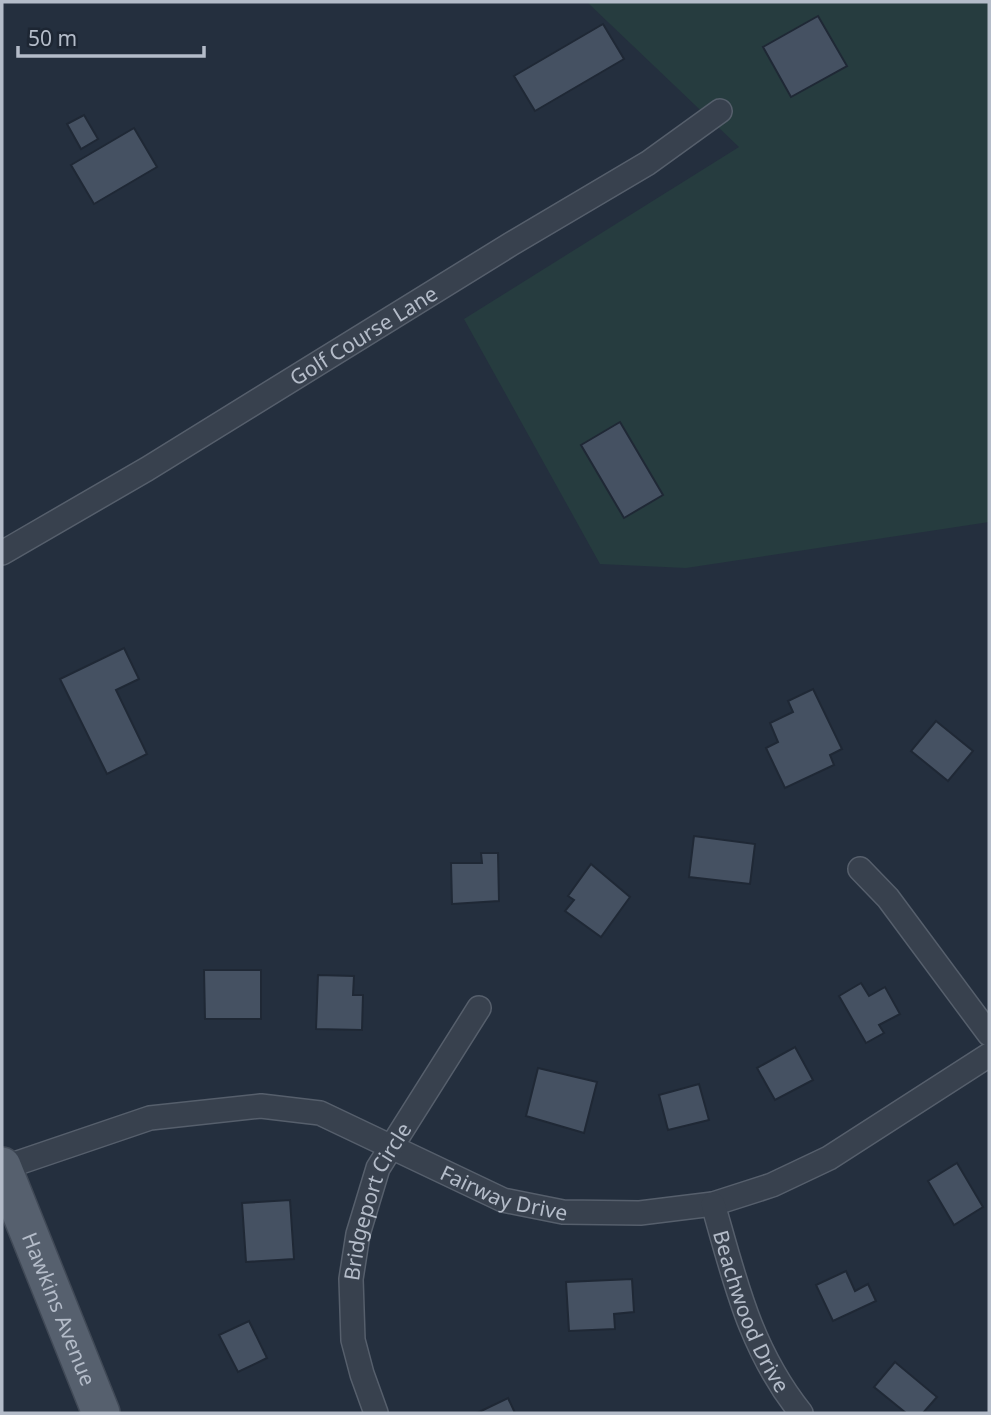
<svg xmlns="http://www.w3.org/2000/svg" width="991" height="1415" viewBox="0 0 991 1415" font-family="'Noto Sans',sans-serif">
	<style>
		.green { fill: #263c3f }
		.building { fill: #455162; stroke: #1f2835; stroke-width: 2 }
		.lines { fill: none; stroke-linecap: round; stroke-linejoin: round }
		.minor-casing { stroke: #565f6c; stroke-width: 26 }
		.primary-casing { stroke: #414a57; stroke-width: 40 }
		.minor { stroke: #38414e; stroke-width: 23 }
		.primary { stroke: #56606e; stroke-width: 37 }
		.labels { text-anchor: middle; dominant-baseline: central; stroke-width: 5; stroke-linejoin: round; paint-order: stroke }
		.street-label { font-size: 21px; fill: #b4bcc9; stroke: #1d2633 }
	</style>
	<rect width="100%" height="100%" fill="#242f3e"/>
	<polygon class="green" points="587,2 989,2 989,522 686,568 600,564 464,319 739,147"/>
	<g class="building">
		<polygon points="818,16 847,66 791,97 763,47"/>
		<polygon points="603,24 624,59 535,111 514,76"/>
		<polygon points="84,115 98,139 81,149 67,124"/>
		<polygon points="134,128 157,167 94,204 71,165"/>
		<polygon points="620,422 663,495 624,518 581,445"/>
		<polygon points="124,648 139,679 116,690 147,754 107,774 60,679"/>
		<polygon points="813,689 842,749 830,755 834,765 785,788 766,748 778,742 770,723 793,712 788,701"/>
		<polygon points="936,721 973,751 948,781 911,751"/>
		<polygon points="694,836 755,844 750,884 689,877"/>
		<polygon points="481,853 498,853 499,901 452,904 451,863 482,863"/>
		<polygon points="591,864 630,897 601,937 565,911 574,900 568,896"/>
		<polygon points="204,970 261,970 261,1019 205,1019"/>
		<polygon points="318,975 354,976 353,995 363,995 362,1030 316,1029"/>
		<polygon points="861,983 869,996 885,987 900,1014 879,1025 884,1033 866,1043 839,996"/>
		<polygon points="795,1047 813,1080 775,1100 757,1068"/>
		<polygon points="538,1068 597,1082 584,1133 526,1116"/>
		<polygon points="699,1084 709,1120 668,1130 659,1095"/>
		<polygon points="957,1163 983,1207 954,1225 928,1181"/>
		<polygon points="290,1200 294,1259 246,1262 242,1203"/>
		<polygon points="846,1271 855,1291 868,1284 876,1301 833,1321 816,1285"/>
		<polygon points="632,1279 634,1312 614,1314 615,1329 569,1331 566,1282"/>
		<polygon points="249,1321 267,1358 238,1372 219,1335"/>
		<polygon points="895,1362 937,1397 923,1413 906,1413 874,1387"/>
		<polygon points="508,1398 515,1413 477,1413"/>
	</g>
	<g class="lines">
		<defs>
			<g id="minor">
				<path id="s1" d="M 2,553 L 147,469 L 511,244 L 648,163 L 720,111"/>
				<polyline points="860,869 888,898 989,1034"/>
				<path id="s2" d="M 3,1168 L 150,1118 L 261,1106 L 320,1113 L 503,1200 L 563,1212 L 640,1213 L 713,1204 L 772,1185 L 829,1158 L 989,1055"/>
				<path id="s3" d="M 713,1204 C 735,1281 750,1349 801,1413"/>
				<path id="s4" d="M 376,1413 L 362,1374 L 353,1340 L 351,1279 L 358,1234 L 378,1168 L 479,1008"/>
			</g>
			<g id="primary">
				<path id="s5" d="M 2,1166 L 101,1413"/>
			</g>
		</defs>
		<use href="#minor" class="minor-casing"/>
		<use href="#primary" class="primary-casing"/>
		<use href="#minor" class="minor"/>
		<use href="#primary" class="primary"/>
	</g>
	<g class="labels">
		<g class="street-label">
			<text stroke="none"><textPath href="#s1" startOffset="422">Golf Course Lane</textPath></text>
			<text stroke="none"><textPath href="#s2" startOffset="528">Fairway Drive</textPath></text>
			<text stroke="none"><textPath href="#s4" startOffset="220">Bridgeport Circle</textPath></text>
			<text stroke="none"><textPath href="#s5" startOffset="154">Hawkins Avenue</textPath></text>
			<text stroke="none"><textPath href="#s3" startOffset="114">Beachwood Drive</textPath></text>
		</g>
	</g>
	<rect width="991" height="1415" fill="none" stroke="#b4bcc9" stroke-width="7"/>
	<path d="M18 46v10h186v-10" fill="none" stroke="#b4bcc9" stroke-width="3.5"/>
	<text x="28" y="46" font-size="21" fill="#b4bcc9" stroke="#1d2633" stroke-width="5" paint-order="stroke">50 m</text>
</svg>
